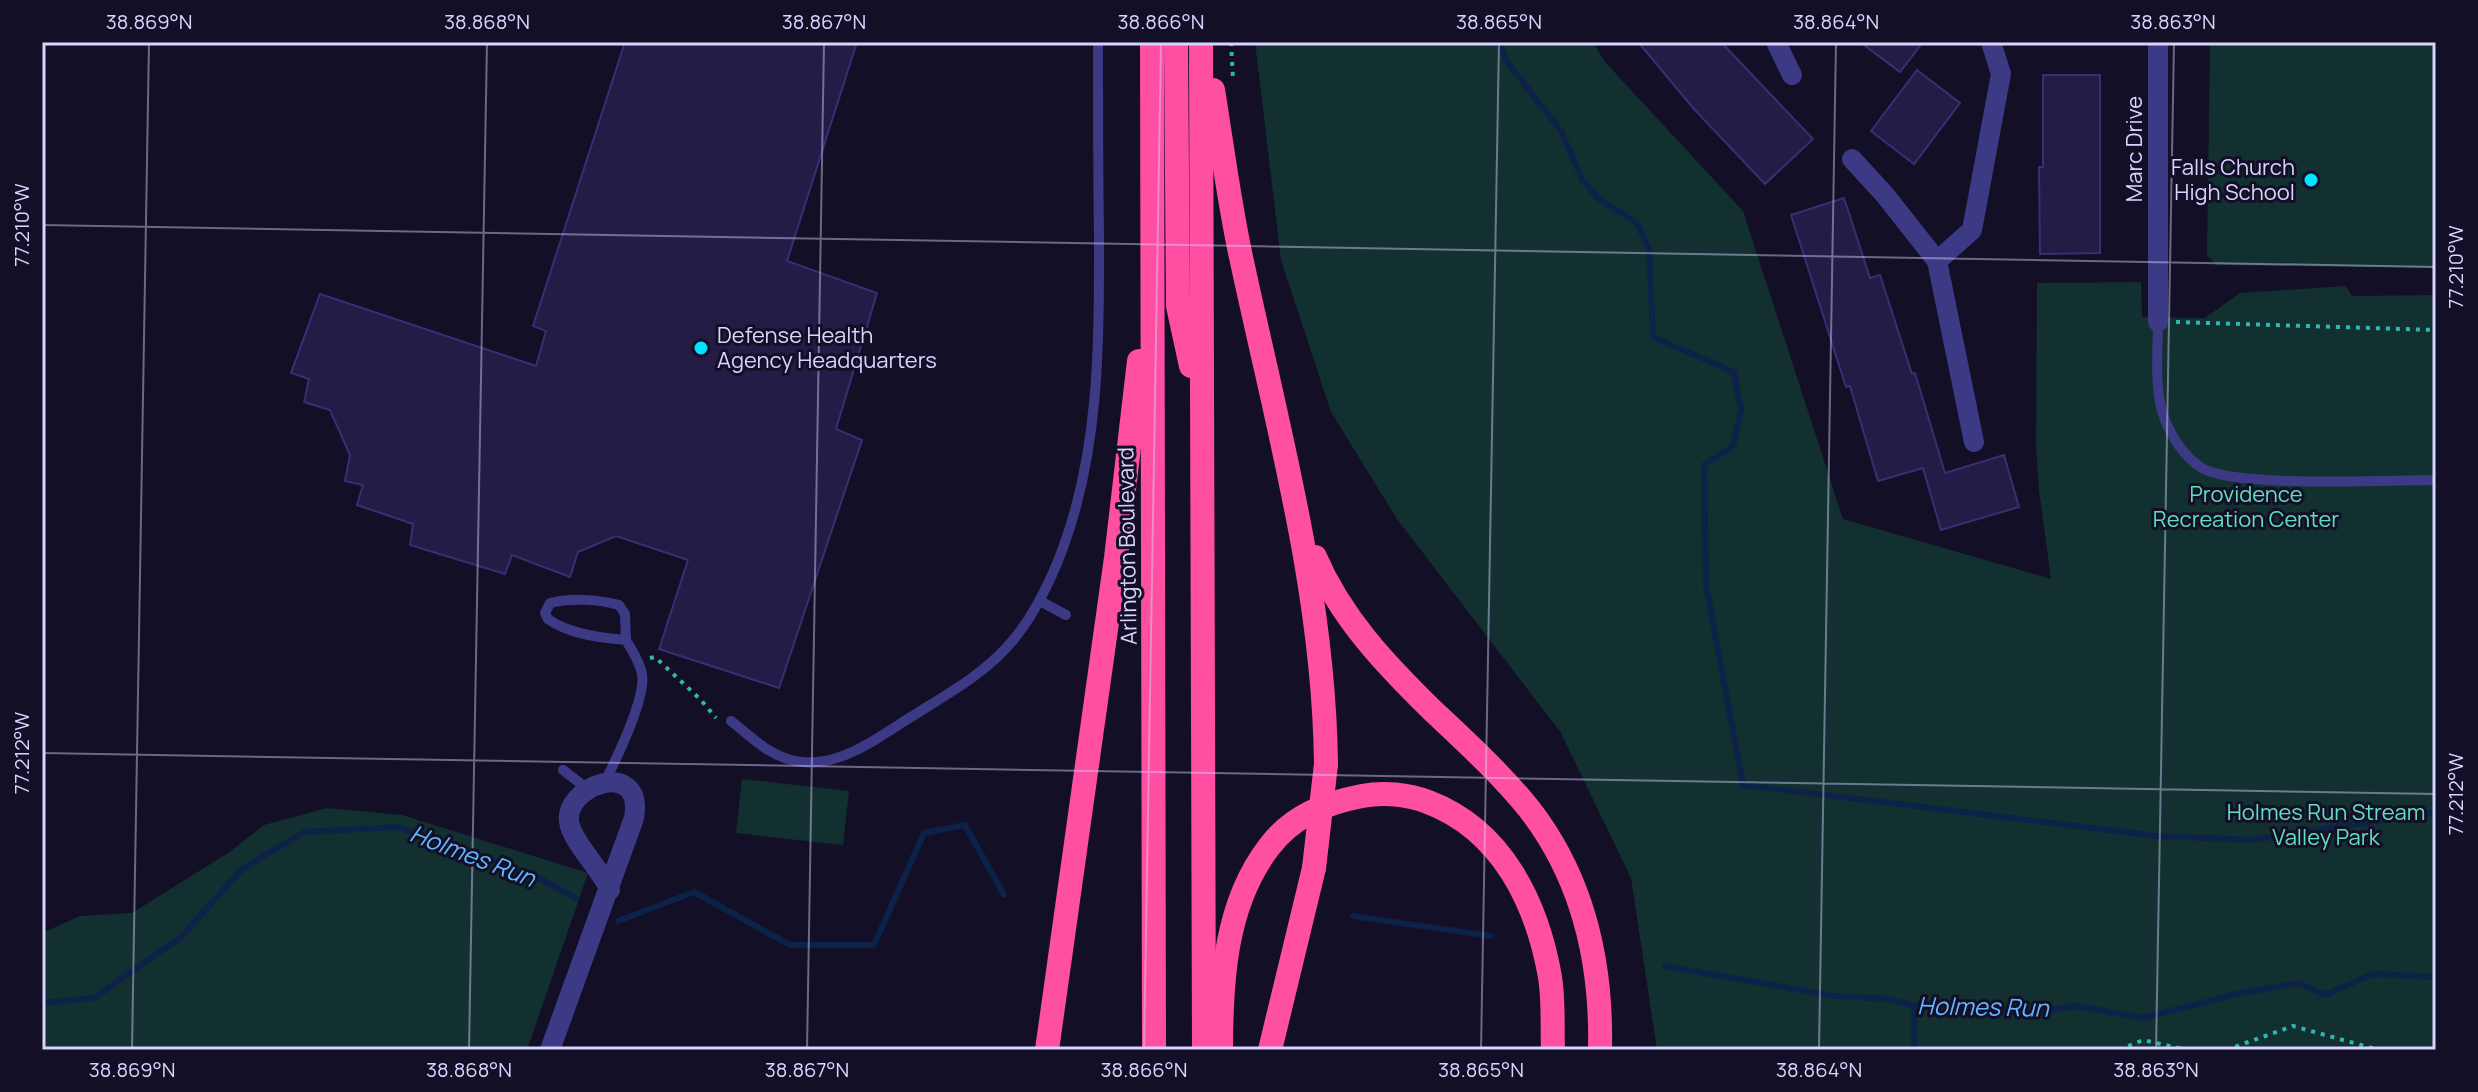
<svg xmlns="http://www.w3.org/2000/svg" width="2478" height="1092" viewBox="0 0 2478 1092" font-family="Manrope,sans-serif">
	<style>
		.green { fill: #12302f }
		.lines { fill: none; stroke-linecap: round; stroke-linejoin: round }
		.stream { stroke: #0c2248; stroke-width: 6 }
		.building { fill: #241b47; stroke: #3b2d73; stroke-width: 2 }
		.path { stroke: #2fb8b0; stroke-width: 4; stroke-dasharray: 4 6; stroke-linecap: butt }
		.lane { stroke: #3d3a85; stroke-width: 10 }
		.street { stroke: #3d3a85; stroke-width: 20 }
		.highway { stroke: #ff4fa3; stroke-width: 24 }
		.highway-bridge { stroke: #ff4fa3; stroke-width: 24 }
		.ticks { fill: none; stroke: #d9d4ff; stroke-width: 2; stroke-opacity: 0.45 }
		.poi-dot { fill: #00e5ff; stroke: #130f26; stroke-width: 3 }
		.labels { text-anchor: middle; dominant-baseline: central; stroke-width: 6; stroke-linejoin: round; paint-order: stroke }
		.street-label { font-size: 22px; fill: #d9d4ff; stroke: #130f26 }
		.poi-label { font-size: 22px; fill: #d9d4ff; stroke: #130f26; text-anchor: end }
		.park-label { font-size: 22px; fill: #5fe0c0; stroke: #130f26 }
		.water-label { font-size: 24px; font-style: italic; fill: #62b6ff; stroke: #130f26 }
		.neatline { fill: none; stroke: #d9d4ff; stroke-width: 3 }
		.ticks-label { font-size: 20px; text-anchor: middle; fill: #d9d4ff }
	</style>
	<rect width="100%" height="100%" fill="#130f26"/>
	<g class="green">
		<polygon points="1255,42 1593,42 1605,62 1743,211 1843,519 2051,579 2039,490 2036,445 2037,283 2141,282 2142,317 2205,318 2240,293 2346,286 2352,296 2436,295 2436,1050 1657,1050 1631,878 1561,733 1397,519 1331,412 1281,260"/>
		<polygon points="2210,42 2436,42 2436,268 2216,265 2207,255"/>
		<polygon points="742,779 849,791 843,845 736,833"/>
		<polygon points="327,808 402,815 588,873 527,1050 42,1050 42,933 80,916 132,913 228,853 264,825"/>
	</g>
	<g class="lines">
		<g class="stream">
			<polyline points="1499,42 1508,63 1561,131 1583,181 1599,199 1637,223 1649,249 1653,337 1734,372 1741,410 1733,446 1704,465 1706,585 1743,785 2157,836 2252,840 2436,812"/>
			<polyline points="1353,916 1490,936"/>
			<polyline points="618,921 694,892 790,945 874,945 924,833 965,825 1004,895"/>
			<polyline points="1665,966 1834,996 1888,999 1914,1006 2031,1013 2076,1006 2143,1018 2241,993 2299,983 2325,995 2373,974 2436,977"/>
			<polyline points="42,1003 94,998 181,937 242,869 304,832 398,827 535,876 576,898"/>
			<polyline points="1914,1050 1914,1006"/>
		</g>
	</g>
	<g class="building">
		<polygon points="625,42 857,42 787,261 877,293 836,429 862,440 779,688 659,649 688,560 616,536 578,552 570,577 512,555 505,574 410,545 413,524 357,505 363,485 345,481 350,455 330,410 304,402 309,379 291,373 320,294 536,366 546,331 533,326"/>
		<polygon points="1638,42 1721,42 1813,139 1765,184 1694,109"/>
		<polygon points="1860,42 1923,42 1900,72"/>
		<polygon points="1917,70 1960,103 1914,164 1871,131"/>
		<polygon points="2043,75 2100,75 2100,253 2040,254 2039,167 2043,167"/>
		<polygon points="1844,198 1870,278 1880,275 1912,374 1915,373 1945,473 2004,455 2019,507 1941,530 1923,468 1878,481 1850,386 1846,387 1791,215"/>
	</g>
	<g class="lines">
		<g class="path">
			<polyline points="1231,42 1233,79"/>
			<polyline points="2176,322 2436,330"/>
			<polyline points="650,658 655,657 701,700 716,718"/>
			<polyline points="2119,1050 2143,1040 2187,1050"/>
			<polyline points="2226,1050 2293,1026 2379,1050"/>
		</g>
		<g class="lane">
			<path d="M 2158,322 C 2158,352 2154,385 2163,414 C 2169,434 2185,458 2202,468 C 2234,488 2391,480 2436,480"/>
			<polyline points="1040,601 1066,615"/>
			<path d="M 731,721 C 744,731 756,743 770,751 C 818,780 863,748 903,722 C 942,697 985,675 1014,639 C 1036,612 1051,580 1063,548 C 1100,447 1099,342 1099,236 C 1098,172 1098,107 1098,42"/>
			<polyline points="563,770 589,790"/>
			<path d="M 605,782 C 616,759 646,699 642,674 C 640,662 632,650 626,640 C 601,638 568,634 548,619 L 545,613 L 550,603 C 570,598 598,599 619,605 L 625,614 L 626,640"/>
		</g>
		<g class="street">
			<polyline points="1776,42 1792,75"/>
			<polyline points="2158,42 2158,322"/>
			<polyline points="1852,159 1885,195 1937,261"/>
			<polyline points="1974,442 1937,261 1972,230 2001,74 1991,42"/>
			<path d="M 550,1050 L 634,818 C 645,755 558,787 570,826 C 575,844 600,869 610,890"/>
		</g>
		<g class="highway">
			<polyline points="1152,42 1154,1050"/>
			<polyline points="1176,42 1178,306 1191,366"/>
			<polyline points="1201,42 1204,1050"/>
			<path d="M 1213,90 C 1222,145 1229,202 1241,257 C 1277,426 1324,591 1326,764"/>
			<path d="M 1315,557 C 1341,618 1386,665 1432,710 C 1466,742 1501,774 1530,810 C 1584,880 1602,964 1600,1050"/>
			<polyline points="1047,1050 1116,558 1139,361"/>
			<path d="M 1221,1050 C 1221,981 1225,904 1269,847 C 1292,816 1326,803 1362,796 C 1383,792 1408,794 1428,802 C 1502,830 1537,903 1550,977 C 1554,1001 1552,1026 1553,1050"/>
			<polyline points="1270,1050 1314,868"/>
		</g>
		<polyline class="highway-bridge" points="1314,868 1326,764"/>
	</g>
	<path class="ticks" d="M 42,225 L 2436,267M 42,753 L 2436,794M 132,1050 L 149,42M 469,1050 L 487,42M 807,1050 L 824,42M 1144,1050 L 1161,42M 1481,1050 L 1499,42M 1819,1050 L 1836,42M 2156,1050 L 2174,42"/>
	<g class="poi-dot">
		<circle cx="2311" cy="180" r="8"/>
		<circle cx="701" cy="348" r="8"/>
	</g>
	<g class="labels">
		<g class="street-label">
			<text transform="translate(2134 149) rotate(-90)">Marc Drive</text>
			<text transform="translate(1127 546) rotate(-91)">Arlington Boulevard</text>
		</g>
		<g class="poi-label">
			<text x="2295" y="167">Falls Church<tspan x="2295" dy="25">High School</tspan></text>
			<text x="717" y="335" text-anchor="start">Defense Health<tspan x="717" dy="25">Agency Headquarters</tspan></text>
		</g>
		<g class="park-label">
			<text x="2246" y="494">Providence<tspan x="2246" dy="25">Recreation Center</tspan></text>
			<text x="2326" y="812">Holmes Run Stream<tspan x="2326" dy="25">Valley Park</tspan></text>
		</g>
		<g class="water-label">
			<text transform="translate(473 855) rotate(21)">Holmes Run</text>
			<text transform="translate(1983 1006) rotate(1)">Holmes Run</text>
		</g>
	</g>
	<rect width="2478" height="1092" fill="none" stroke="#130f26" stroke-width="88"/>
	<rect x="44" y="44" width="2390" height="1004" class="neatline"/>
	<g class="ticks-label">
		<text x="149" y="29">38.869°N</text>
		<text x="487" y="29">38.868°N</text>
		<text x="824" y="29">38.867°N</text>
		<text x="1161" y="29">38.866°N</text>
		<text x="1499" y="29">38.865°N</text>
		<text x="1836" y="29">38.864°N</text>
		<text x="2173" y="29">38.863°N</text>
		<text transform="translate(22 225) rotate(-90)" y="7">77.210°W</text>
		<text transform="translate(2456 267) rotate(-90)" y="7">77.210°W</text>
		<text transform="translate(22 753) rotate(-90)" y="7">77.212°W</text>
		<text transform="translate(2456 794) rotate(-90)" y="7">77.212°W</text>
		<text x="132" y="1077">38.869°N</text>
		<text x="469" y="1077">38.868°N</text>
		<text x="807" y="1077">38.867°N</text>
		<text x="1144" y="1077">38.866°N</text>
		<text x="1481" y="1077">38.865°N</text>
		<text x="1819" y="1077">38.864°N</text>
		<text x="2156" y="1077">38.863°N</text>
	</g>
</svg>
